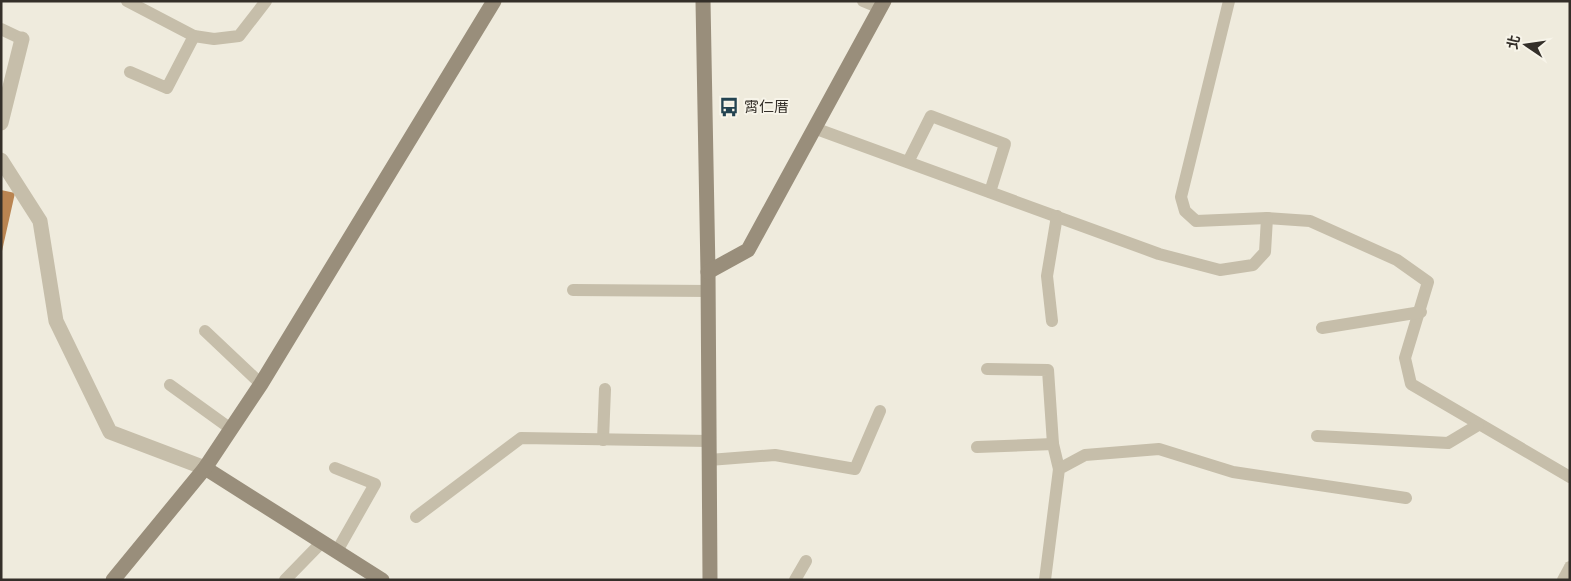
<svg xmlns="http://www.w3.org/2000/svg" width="1571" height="581" viewBox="0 0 1571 581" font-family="'DM Sans','Noto Sans TC',sans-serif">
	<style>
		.building { fill: #b98451 }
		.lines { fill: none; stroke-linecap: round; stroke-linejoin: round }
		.lane { stroke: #c6beaa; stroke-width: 12 }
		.street { stroke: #c6beaa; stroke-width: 15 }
		.secondary { stroke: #998e7b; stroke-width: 15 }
		.labels { text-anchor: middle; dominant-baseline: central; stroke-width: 4; stroke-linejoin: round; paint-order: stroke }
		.poi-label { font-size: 15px; fill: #342f29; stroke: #f7f4e9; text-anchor: start }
	</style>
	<rect width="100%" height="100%" fill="#efebdd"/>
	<polygon class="building" points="1,190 15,193 2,251 1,251"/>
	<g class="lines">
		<g class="lane">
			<polyline points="127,1 194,36 214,39 239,36 266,1"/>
			<polyline points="863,1 880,8"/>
			<polyline points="1229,1 1181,197 1185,211 1196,221 1267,218 1310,221 1397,260 1428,282 1405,358 1411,384 1570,477"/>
			<polyline points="1,29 22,39"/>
			<polyline points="130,72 167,88 194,36"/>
			<polyline points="814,128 1159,254 1220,270 1253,265 1265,252 1267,218"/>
			<polyline points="908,162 931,116 1005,144 990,192"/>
			<polyline points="573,290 709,291"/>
			<polyline points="1052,321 1047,276 1057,216"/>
			<polyline points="1322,328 1421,312"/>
			<polyline points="205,331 261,384"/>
			<polyline points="987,369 1048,370 1053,444"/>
			<polyline points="170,385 231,429"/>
			<polyline points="1317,436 1448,443 1478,425"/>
			<polyline points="603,440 605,389"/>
			<polyline points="977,447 1053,444 1059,469"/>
			<polyline points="709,460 775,455 855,469 880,411"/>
			<polyline points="335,468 375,484 337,551"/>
			<polyline points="416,517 521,438 709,441"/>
			<polyline points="285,580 322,542"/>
			<polyline points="795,580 806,561"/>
			<polyline points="1045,580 1059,469 1085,455 1159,449 1233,472 1406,498"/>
			<polyline points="1563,580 1570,567"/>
		</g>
		<g class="street">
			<polyline points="1,123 22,39"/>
			<polyline points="1,160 40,221 56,321 110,432 205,468"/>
		</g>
		<g class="secondary">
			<polyline points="703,1 708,272 710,580"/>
			<polyline points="708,272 748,250 884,1"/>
			<polyline points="205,468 382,580"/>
			<polyline points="113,580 205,468 261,384 494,1"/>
		</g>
	</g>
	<defs>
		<symbol id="bus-bare" viewBox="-9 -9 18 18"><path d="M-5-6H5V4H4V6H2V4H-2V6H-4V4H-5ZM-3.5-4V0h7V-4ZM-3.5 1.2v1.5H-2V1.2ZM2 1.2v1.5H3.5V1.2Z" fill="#234351" stroke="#f7f4e9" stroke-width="2.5" paint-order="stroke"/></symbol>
	</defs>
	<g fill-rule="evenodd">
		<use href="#bus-bare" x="715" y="93" width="28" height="28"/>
	</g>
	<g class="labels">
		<g class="poi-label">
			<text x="744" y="107">霄仁厝</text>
		</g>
	</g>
	<rect width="1571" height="581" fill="none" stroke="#342f29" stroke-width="5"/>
	<g transform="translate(1526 45) rotate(283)" stroke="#f7f4e9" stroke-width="4" paint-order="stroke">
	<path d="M0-4L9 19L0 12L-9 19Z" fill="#342f29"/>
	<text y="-8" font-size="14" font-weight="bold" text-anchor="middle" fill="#342f29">北</text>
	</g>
</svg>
